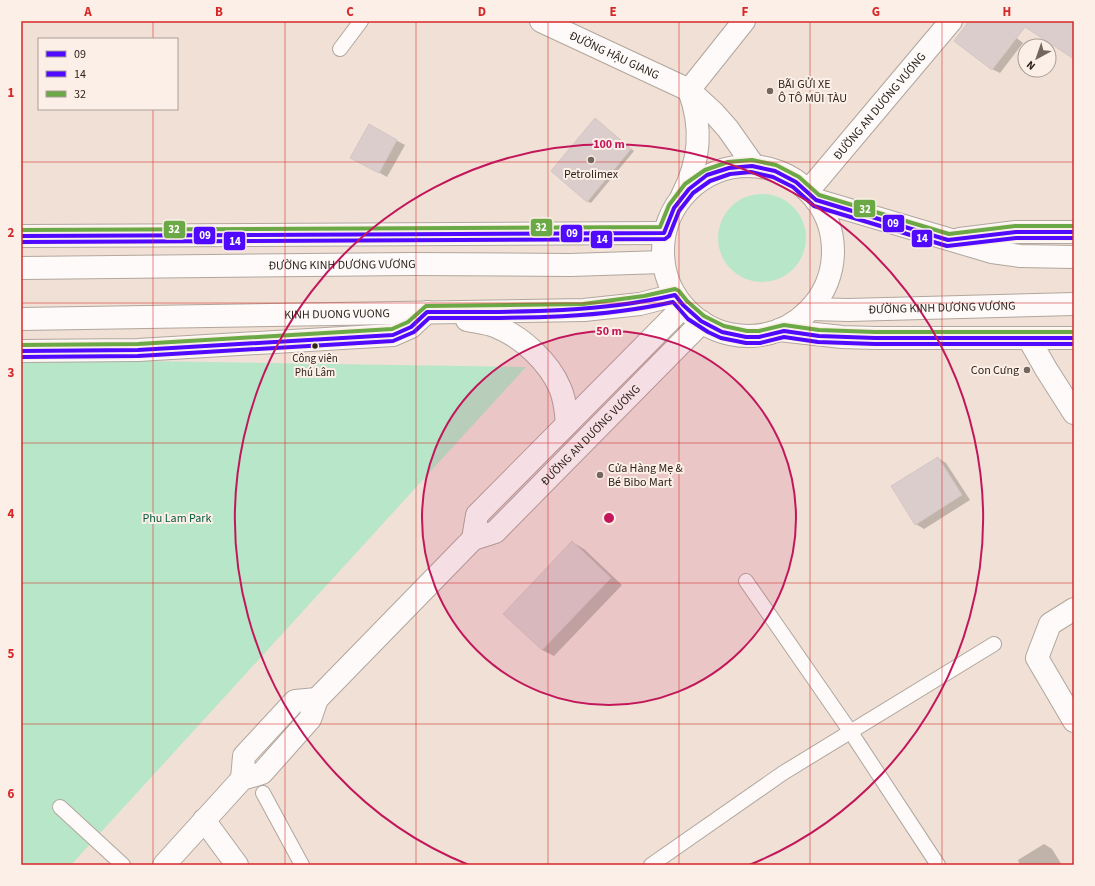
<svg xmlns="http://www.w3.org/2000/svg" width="1095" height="886" viewBox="0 0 1095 886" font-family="'Source Sans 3',sans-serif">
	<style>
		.green { fill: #b8e6c9 }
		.shadow { fill: #0003 }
		.building { fill: #dbcdcb; stroke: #d3c6c4 }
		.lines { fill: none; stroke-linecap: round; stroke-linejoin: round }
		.service-casing { stroke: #b2a69d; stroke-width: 16 }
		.minor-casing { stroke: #b2a69d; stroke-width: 24 }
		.secondary-casing { stroke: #b2a69d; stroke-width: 24 }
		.primary-casing { stroke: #b2a69d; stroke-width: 24 }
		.service { stroke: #fdfaf9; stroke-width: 14 }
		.minor { stroke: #fdfaf9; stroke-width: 22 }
		.secondary { stroke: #fdfaf9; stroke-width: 22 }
		.primary { stroke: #fdfaf9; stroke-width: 22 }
		.bus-1-casing { stroke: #fcefe7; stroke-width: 7 }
		.bus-2-casing { stroke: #fcefe7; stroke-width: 7 }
		.bus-3-casing { stroke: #fcefe7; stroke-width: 7 }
		.bus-1 { stroke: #4f0aff; stroke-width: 4 }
		.bus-2 { stroke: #4f0aff; stroke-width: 4 }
		.bus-3 { stroke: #6ba946; stroke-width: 4 }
		.grid { fill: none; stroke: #d62828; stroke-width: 1; stroke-opacity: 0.55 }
		.ring { fill: none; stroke: #c2185b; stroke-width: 2 }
		.poi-dot { fill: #73665d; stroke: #fcefe7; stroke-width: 1.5 }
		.bus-dot { fill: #2f241c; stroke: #fcefe7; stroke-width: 1.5 }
		.labels { text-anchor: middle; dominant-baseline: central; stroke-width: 4; stroke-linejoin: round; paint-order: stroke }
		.bus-label { font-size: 11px; fill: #2f241c; stroke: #fcefe7 }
		.street-label { font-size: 12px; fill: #2f241c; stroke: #fcefe7 }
		.poi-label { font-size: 12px; fill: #2f241c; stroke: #fcefe7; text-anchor: start }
		.park-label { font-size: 12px; fill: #055a3f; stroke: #fcefe7 }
		.centre { fill: #c2185b; stroke: #fcefe7; stroke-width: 2 }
		.ring-label { font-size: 12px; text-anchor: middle; font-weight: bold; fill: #c2185b; stroke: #fcefe7; stroke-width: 4; stroke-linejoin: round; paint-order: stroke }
		.line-badge { stroke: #fcefe7; stroke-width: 1.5 }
		.badge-label { font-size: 11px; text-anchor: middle; font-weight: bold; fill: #fff }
		.neatline { fill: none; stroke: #d62828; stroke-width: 1.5 }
		.grid-label { font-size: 13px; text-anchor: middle; font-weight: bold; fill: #d62828 }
	</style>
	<rect width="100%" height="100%" fill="#f0e0d5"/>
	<g class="green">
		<circle cx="762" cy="238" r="44"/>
		<polygon points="21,359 526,367 71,865 21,865"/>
	</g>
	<g class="shadow">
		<polygon points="971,21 995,21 1023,43 1000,73 992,69"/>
		<polygon points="599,122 634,151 591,203 587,201"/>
		<polygon points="369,126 405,145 387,177 352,157"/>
		<polygon points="938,458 946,463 970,500 924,529 916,524"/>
		<polygon points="572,542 584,549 622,585 554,656 542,650"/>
		<polygon points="1044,844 1052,849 1062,865 1020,865 1018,860"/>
	</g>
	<g class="building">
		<polygon points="969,21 1074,21 1074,59 1025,27 992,70 954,41"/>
		<polygon points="595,118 631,149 587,202 551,171"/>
		<polygon points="369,124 397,140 379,173 350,158"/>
		<polygon points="938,457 962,495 915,525 891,486"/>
		<polygon points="572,541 611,578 542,650 503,614"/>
	</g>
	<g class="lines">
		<defs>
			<g id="service">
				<polyline points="340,49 361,21"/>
				<polyline points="746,581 850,731 938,865"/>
				<polyline points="263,793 302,865"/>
				<polyline points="60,807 123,865"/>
				<polyline points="651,865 783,773 994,644"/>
			</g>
			<g id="minor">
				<polyline points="689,90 744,21"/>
				<polyline points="1029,339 1046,369 1074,413"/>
				<polyline points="1074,609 1050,624 1037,658 1074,721"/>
				<polyline points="204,820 237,865"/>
			</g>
			<g id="secondary">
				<path id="s1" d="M 541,21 L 689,90 L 713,112 L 728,129 L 754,166"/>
				<path id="s2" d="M 808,191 L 951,21"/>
				<path d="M 682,196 C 700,161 703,128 689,90"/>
				<polyline points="473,539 477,515 683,307"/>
				<polyline points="242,779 244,756 295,701 317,699"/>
				<path id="s3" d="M 164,865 L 242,779 L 262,773 L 310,719 L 317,699 L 473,539 L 495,532 L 702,322"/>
			</g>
			<g id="primary">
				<circle cx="748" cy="251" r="85"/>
				<polyline points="816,200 992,252 1020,256 1074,257"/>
				<polyline points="21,236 664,233"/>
				<polyline points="960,239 1016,232 1074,232"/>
				<path id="s4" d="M 21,268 L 412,264 L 570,265 L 663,262"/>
				<path id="s5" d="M 811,309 L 848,310 L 1074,304"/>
				<path id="s6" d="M 21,319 L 584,310 L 640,304 L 675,295"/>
				<path d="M 467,320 C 477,322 488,323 497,327 C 522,337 549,362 560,388 C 565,399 566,412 567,424"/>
				<polyline points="779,330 842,337 875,338 1074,338"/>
				<polyline points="21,351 138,350 393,335 411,327 427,312"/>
			</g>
		</defs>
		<use href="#service" class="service-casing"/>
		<use href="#minor" class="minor-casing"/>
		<use href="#secondary" class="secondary-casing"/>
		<use href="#primary" class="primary-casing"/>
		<use href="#service" class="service"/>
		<use href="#minor" class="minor"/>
		<use href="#secondary" class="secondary"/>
		<use href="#primary" class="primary"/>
		<defs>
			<g id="bus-1">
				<polyline points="21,236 664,233 674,208 689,189 707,175 729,168 752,166 775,171 796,182 816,200 948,240 1016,232 1074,232"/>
				<path d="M 21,351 L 138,350 L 393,335 L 411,327 L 427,312 C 511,312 593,314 675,295 L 683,305 L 701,321 L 722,332 L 746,337 L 759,337 L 784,331 L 819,336 L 875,338 L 1074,338"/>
			</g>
			<g id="bus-2">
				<polyline points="21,242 665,239 669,236 679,211 693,193 710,181 730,174 751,172 773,177 793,187 814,206 947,246 1016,238 1074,238"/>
				<path d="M 21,357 L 138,356 L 393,341 L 414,332 L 429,318 C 511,318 592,320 673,302 L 688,319 L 708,332 L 721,338 L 746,343 L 760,343 L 784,337 L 818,342 L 875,344 L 1074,344"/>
			</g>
			<g id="bus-3">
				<polyline points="21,230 660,227 669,205 685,184 705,170 728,162 752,160 776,165 799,177 819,195 949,234 1015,226 1074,226"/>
				<polyline points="21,345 138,344 392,329 408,322 426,306 583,304 644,296 675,289 679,291 687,301 704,316 724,326 747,331 759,331 784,325 819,330 875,332 1074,332"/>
			</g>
		</defs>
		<use href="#bus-1" class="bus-1-casing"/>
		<use href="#bus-2" class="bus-2-casing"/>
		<use href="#bus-3" class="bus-3-casing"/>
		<use href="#bus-1" class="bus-1"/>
		<use href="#bus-2" class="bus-2"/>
		<use href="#bus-3" class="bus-3"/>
	</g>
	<path class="grid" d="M 153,21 L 153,39M 285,21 L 285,865M 416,21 L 416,865M 548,21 L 548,865M 679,21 L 679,865M 810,21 L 810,865M 942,21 L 942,865M 153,109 L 153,865M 21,162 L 1074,162M 21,303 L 1074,303M 21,443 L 1074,443M 21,583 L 1074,583M 21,724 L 1074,724"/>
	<circle cx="609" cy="518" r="187" fill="#c2185b" fill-opacity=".12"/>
	<g class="ring">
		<circle cx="609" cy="518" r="187"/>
		<path d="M469 865A374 374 0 1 1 749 865"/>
	</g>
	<g class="poi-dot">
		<circle cx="770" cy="91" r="4"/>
		<circle cx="591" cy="160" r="4"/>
		<circle cx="1027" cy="370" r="4"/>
		<circle cx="600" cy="475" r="4"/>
	</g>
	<circle class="bus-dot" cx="315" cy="346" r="3.5"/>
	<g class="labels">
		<g class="bus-label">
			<text x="315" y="358">Công viên<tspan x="315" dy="14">Phú Lâm</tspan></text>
		</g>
		<g class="street-label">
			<text stroke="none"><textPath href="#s1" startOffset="81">ĐƯỜNG HẬU GIANG</textPath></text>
			<text stroke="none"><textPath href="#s2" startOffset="111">ĐƯỜNG AN DƯƠNG VƯƠNG</textPath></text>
			<text stroke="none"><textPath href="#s4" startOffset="321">ĐƯỜNG KINH DƯƠNG VƯƠNG</textPath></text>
			<text stroke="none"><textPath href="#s5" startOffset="131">ĐƯỜNG KINH DƯƠNG VƯƠNG</textPath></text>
			<text stroke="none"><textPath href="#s6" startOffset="316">KINH DUONG VUONG</textPath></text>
			<text stroke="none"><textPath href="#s3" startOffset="613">ĐƯỜNG AN DƯƠNG VƯƠNG</textPath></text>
		</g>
		<g class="poi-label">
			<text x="778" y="84">BÃI GỬI XE<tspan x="778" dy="14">Ô TÔ MŨI TÀU</tspan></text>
			<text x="591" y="174" text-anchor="middle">Petrolimex</text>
			<text x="1019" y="370" text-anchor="end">Con Cưng</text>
			<text x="608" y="468">Cửa Hàng Mẹ &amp;<tspan x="608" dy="14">Bé Bibo Mart</tspan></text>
		</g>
		<g class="park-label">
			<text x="177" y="518">Phu Lam Park</text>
		</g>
	</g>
	<circle cx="609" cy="518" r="6" class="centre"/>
	<g class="ring-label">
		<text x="609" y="148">100 m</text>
		<text x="609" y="335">50 m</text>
	</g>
	<g class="line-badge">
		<rect x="853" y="199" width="23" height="19" rx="4" fill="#6ba946"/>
		<rect x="882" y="214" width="23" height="19" rx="4" fill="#4f0aff"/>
		<rect x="530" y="218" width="23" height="19" rx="4" fill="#6ba946"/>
		<rect x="163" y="220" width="23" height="19" rx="4" fill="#6ba946"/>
		<rect x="560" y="224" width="23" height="19" rx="4" fill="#4f0aff"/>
		<rect x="193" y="226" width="23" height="19" rx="4" fill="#4f0aff"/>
		<rect x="911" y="229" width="22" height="19" rx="4" fill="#4f0aff"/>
		<rect x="590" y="230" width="23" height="19" rx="4" fill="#4f0aff"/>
		<rect x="223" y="231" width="23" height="20" rx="4" fill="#4f0aff"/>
	</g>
	<g class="badge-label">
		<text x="865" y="213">32</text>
		<text x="893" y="227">09</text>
		<text x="541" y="231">32</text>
		<text x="174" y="233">32</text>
		<text x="572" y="237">09</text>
		<text x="205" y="239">09</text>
		<text x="922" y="242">14</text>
		<text x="602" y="243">14</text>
		<text x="235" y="245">14</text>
	</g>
	<rect width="1095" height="886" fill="none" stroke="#fcefe7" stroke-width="44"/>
	<rect x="38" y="38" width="140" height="72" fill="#fcefe7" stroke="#aa9e96"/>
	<rect x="46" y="51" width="20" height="6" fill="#4f0aff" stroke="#aa9e96"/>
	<text x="74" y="58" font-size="12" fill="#2f241c">09</text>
	<rect x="46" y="71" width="20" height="6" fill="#4f0aff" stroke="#aa9e96"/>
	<text x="74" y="78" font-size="12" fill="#2f241c">14</text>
	<rect x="46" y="91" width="20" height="6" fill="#6ba946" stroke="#aa9e96"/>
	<text x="74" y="98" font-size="12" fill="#2f241c">32</text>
	<g transform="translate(1037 58) rotate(220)"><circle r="19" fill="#fcefe7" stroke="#aa9e96"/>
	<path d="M0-3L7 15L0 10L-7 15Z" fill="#73665d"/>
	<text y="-6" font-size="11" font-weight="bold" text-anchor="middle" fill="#2f241c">N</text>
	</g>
	<rect x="22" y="22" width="1051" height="842" class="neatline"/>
	<g class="grid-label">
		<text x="88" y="16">A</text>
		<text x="219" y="16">B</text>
		<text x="350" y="16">C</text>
		<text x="482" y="16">D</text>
		<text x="613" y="16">E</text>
		<text x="745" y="16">F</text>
		<text x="876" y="16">G</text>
		<text x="1007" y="16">H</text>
		<text x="11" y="97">1</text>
		<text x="11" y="237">2</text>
		<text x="11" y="377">3</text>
		<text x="11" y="518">4</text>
		<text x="11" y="658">5</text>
		<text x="11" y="798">6</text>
	</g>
</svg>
